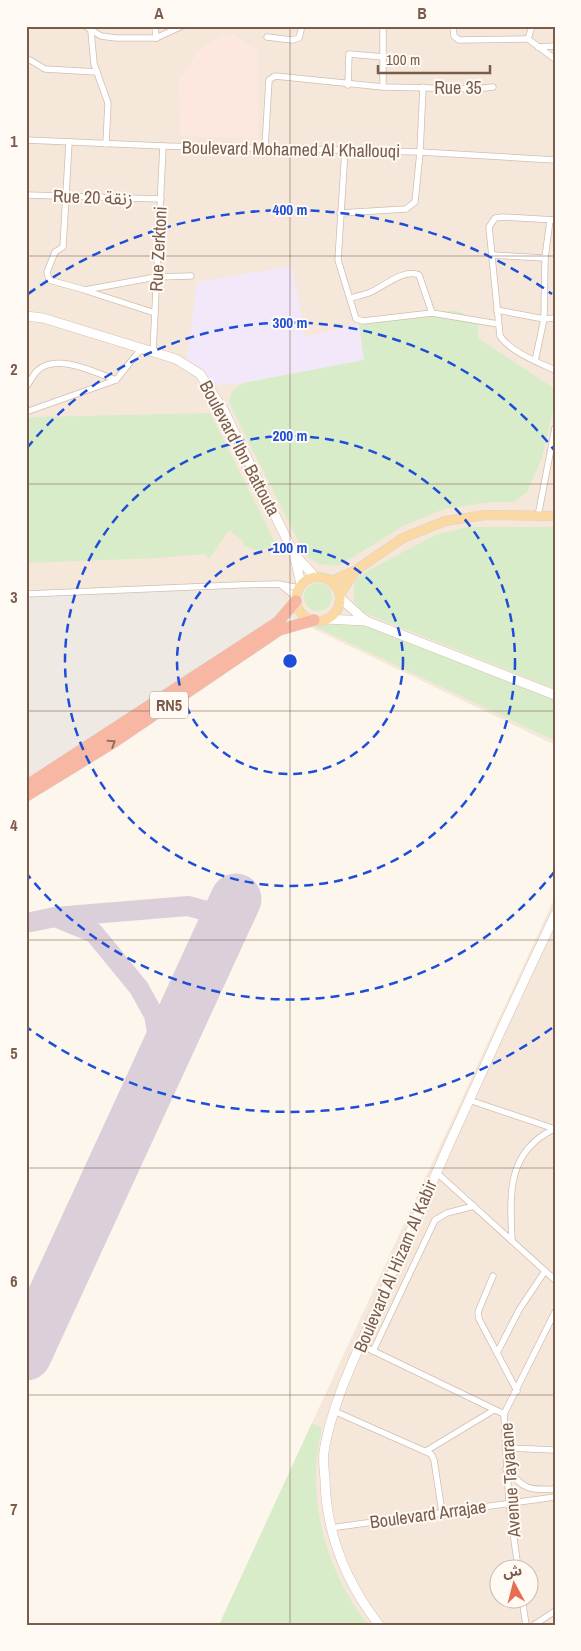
<svg xmlns="http://www.w3.org/2000/svg" width="581" height="1651" viewBox="0 0 581 1651" font-family="'Archivo Narrow','Noto Sans Arabic',sans-serif">
	<style>
		.residential { fill: #f5e8da; fill-rule: evenodd }
		.commercial { fill: #fde8e0 }
		.industrial { fill: #efe9e4 }
		.education { fill: #f3e8fa }
		.green { fill: #d8ecc9 }
		.lines { fill: none; stroke-linecap: round; stroke-linejoin: round }
		.taxiway { stroke: #dbcfda; stroke-width: 20 }
		.runway { stroke: #dbcfda; stroke-width: 51 }
		.street-casing { stroke: #d1beb0; stroke-width: 7 }
		.secondary-casing { stroke: #d6c0b0; stroke-width: 10 }
		.primary-casing { stroke: #dad1cd; stroke-width: 10 }
		.highway-casing { stroke: #dad1cd; stroke-width: 12 }
		.street { stroke: #fff; stroke-width: 5.5 }
		.secondary { stroke: #fff; stroke-width: 9 }
		.primary { stroke: #fbd9a5; stroke-width: 9 }
		.highway { stroke: #f7b7a3; stroke-width: 11 }
		.oneway { stroke: #936e5e }
		.grid { fill: none; stroke: #7a5c4d; stroke-width: 1; stroke-opacity: 0.55 }
		.ring { fill: none; stroke: #1d4ed8; stroke-width: 2.5; stroke-dasharray: 9 6 }
		.labels { text-anchor: middle; dominant-baseline: central; stroke-width: 4; stroke-linejoin: round; paint-order: stroke }
		.shield { fill: #fffaf3; stroke: #a28b7f; stroke-width: 1 }
		.shield-label { font-size: 16px; font-weight: bold; fill: #7a5c4d }
		.street-label { font-size: 18px; fill: #7a5c4d; stroke: #fffaf3 }
		.centre { fill: #1d4ed8; stroke: #fffaf3; stroke-width: 2.5 }
		.ring-label { font-size: 15px; text-anchor: middle; font-weight: bold; fill: #1d4ed8; stroke: #fffaf3; stroke-width: 4; stroke-linejoin: round; paint-order: stroke }
		.neatline { fill: none; stroke: #7a5c4d; stroke-width: 2 }
		.grid-label { font-size: 16px; text-anchor: middle; font-weight: bold; fill: #7a5c4d }
	</style>
	<rect width="100%" height="100%" fill="#fdf6ec"/>
	<g class="residential">
		<polygon points="26,26 555,26 555,745 237,592 26,604"/>
		<path d="M 555,897 L 555,1625 L 219,1625 L 312,1423 ZM 498,1568 L 528,1568 L 528,1598 L 498,1598 Z"/>
	</g>
	<polygon class="commercial" points="234,34 258,52 258,138 180,136 179,80 200,49 222,36"/>
	<polygon class="industrial" points="272,587 278,589 283,597 281,614 26,780 26,596"/>
	<polygon class="education" points="292,266 305,337 359,324 364,360 238,384 213,385 205,373 187,360 197,282"/>
	<g class="green">
		<path d="M 428,311 L 457,311 L 479,320 L 478,338 L 555,389 L 555,403 L 542,458 L 527,492 L 514,502 L 492,502 L 444,509 L 403,526 L 340,565 C 324,567 312,564 303,550 L 230,405 C 228,393 234,389 243,383 L 364,360 L 359,324 Z"/>
		<path d="M 210,413 L 276,544 C 264,551 254,553 243,544 L 243,541 L 229,530 L 210,558 L 204,554 L 159,558 L 26,563 L 26,419 L 35,417 Z"/>
		<polygon points="467,527 555,527 555,689 369,615 360,610 354,602 354,583 360,575 435,535"/>
		<circle cx="318" cy="597" r="14"/>
		<polygon points="307,623 335,623 372,626 555,699 555,741"/>
		<path d="M 312,1423 L 322,1428 C 305,1496 325,1570 368,1625 L 219,1625 Z"/>
	</g>
	<g class="lines">
		<g class="taxiway">
			<polyline points="55,917 94,933 139,988 154,1015 158,1037 161,1052 154,1077"/>
			<polyline points="26,923 55,917 188,906 228,917"/>
		</g>
		<polyline class="runway" points="26,1355 236,899"/>
		<defs>
			<g id="street">
				<polyline points="85,26 101,36 116,38 156,38 182,26"/>
				<polyline points="155,26 156,38"/>
				<polyline points="453,26 454,36 459,40 528,39"/>
				<polyline points="532,26 528,39 555,59"/>
				<polyline points="91,31 94,64 108,103 106,144"/>
				<polyline points="267,37 292,40 299,38 302,26"/>
				<polyline points="538,47 555,46"/>
				<polyline points="26,61 30,60 45,69 97,72"/>
				<polyline points="348,85 349,54 384,57"/>
				<polyline points="383,87 383,26"/>
				<polyline points="26,140 163,146 420,152 555,160"/>
				<polyline points="69,142 63,247 55,252 47,272 49,280 85,290 156,277 191,276"/>
				<polyline points="265,147 269,80 275,76 383,87 475,89 493,87"/>
				<polyline points="345,150 338,260 356,319 363,321 432,313"/>
				<polyline points="26,195 161,199"/>
				<polyline points="340,213 406,209 415,202 420,152 423,87"/>
				<path d="M 555,220 L 503,217 L 495,218 L 489,227 L 500,336 C 511,352 537,362 555,370"/>
				<polyline points="492,255 545,258"/>
				<polyline points="87,291 155,313"/>
				<path d="M 351,298 C 357,296 364,295 371,292 C 384,286 405,268 419,275 L 432,313 L 498,324"/>
				<polyline points="497,310 544,319 555,318"/>
				<polyline points="153,352 163,146"/>
				<polyline points="535,361 544,319 545,258 550,220"/>
				<path d="M 26,387 C 30,382 33,375 37,371 C 56,352 96,373 116,380"/>
				<polyline points="26,412 116,380 141,349"/>
				<polyline points="538,516 555,428"/>
				<polyline points="281,585 296,597"/>
				<polyline points="26,594 238,585 279,584 299,588"/>
				<polyline points="469,1100 555,1129"/>
				<polyline points="436,1172 555,1280"/>
				<path d="M 512,1241 C 510,1195 506,1152 554,1129"/>
				<polyline points="493,1276 478,1312 479,1319 517,1391"/>
				<polyline points="361,1345 504,1414"/>
				<polyline points="373,1351 435,1220 447,1213 474,1206"/>
				<polyline points="497,1353 519,1310 545,1271"/>
				<polyline points="334,1411 431,1454 434,1460 442,1512"/>
				<polyline points="505,1448 555,1450"/>
				<polyline points="426,1451 494,1410"/>
				<path d="M 506,1469 C 526,1490 527,1490 555,1489"/>
				<polyline points="330,1528 555,1497"/>
				<polyline points="518,1568 509,1503 504,1414 555,1312"/>
				<polyline points="522,1598 526,1625"/>
				<polyline points="534,1625 555,1611"/>
			</g>
			<g id="secondary">
				<polyline points="26,316 43,318 176,359 200,374 224,411 294,554 301,584"/>
				<polyline points="295,555 315,577"/>
				<polyline points="340,598 366,621"/>
				<polyline points="326,619 366,621 555,695"/>
				<path d="M 379,1625 C 346,1582 326,1533 325,1479 C 324,1470 323,1461 324,1452 C 332,1398 368,1329 390,1278 C 443,1156 498,1035 555,915"/>
			</g>
			<g id="primary">
				<circle cx="318" cy="599" r="22"/>
				<polyline points="331,581 356,570 403,538 445,521 485,515 555,516"/>
				<polyline points="340,594 356,570"/>
			</g>
			<g id="highway">
				<polyline points="26,786 278,622 296,601"/>
				<polyline points="26,796 114,742 279,630 314,620"/>
			</g>
		</defs>
		<use href="#street" class="street-casing"/>
		<use href="#secondary" class="secondary-casing"/>
		<use href="#primary" class="primary-casing"/>
		<use href="#highway" class="highway-casing"/>
		<use href="#street" class="street"/>
		<use href="#secondary" class="secondary"/>
		<use href="#primary" class="primary"/>
		<use href="#highway" class="highway"/>
	</g>
	<defs><path id="oneway-chevron" d="M-2-3.5L2.5 0L-2 3.5" fill="none" stroke-width="1.6" stroke-linecap="round" stroke-linejoin="round" transform="scale(1.25)"/></defs>
	<use class="oneway" href="#oneway-chevron" transform="translate(112 743) rotate(-33)"/>
	<path class="grid" d="M 290,26 L 290,1625M 26,256 L 555,256M 26,484 L 555,484M 26,711 L 555,711M 26,940 L 555,940M 26,1168 L 555,1168M 26,1395 L 555,1395"/>
	<g class="ring">
		<circle cx="290" cy="661" r="113"/>
		<circle cx="290" cy="661" r="225"/>
		<path d="M555 871A338 338 0 0 1 27 874M27 448A338 338 0 0 1 555 451"/>
		<path d="M552 1028A451 451 0 0 1 28 1028M28 294A451 451 0 0 1 552 294"/>
	</g>
	<g class="labels">
		<rect class="shield" x="150" y="691.5" width="38" height="27" rx="4"/>
		<g class="shield-label">
			<text x="169" y="705">RN5</text>
		</g>
		<g class="street-label">
			<text x="458" y="87">Rue 35</text>
			<text transform="translate(291 149) rotate(1)">Boulevard Mohamed Al Khallouqi</text>
			<text transform="translate(93 197) rotate(2)">Rue 20 زنقة</text>
			<text transform="translate(158 249) rotate(-87)">Rue Zerktoni</text>
			<text transform="translate(240 448) rotate(62)">Boulevard Ibn Battouta</text>
			<text transform="translate(395 1266) rotate(-67)">Boulevard Al Hizam Al Kabir</text>
			<text transform="translate(510 1480) rotate(-94)">Avenue Tayarane</text>
			<text transform="translate(428 1514) rotate(-8)">Boulevard Arrajae</text>
		</g>
	</g>
	<circle cx="290" cy="661" r="8" class="centre"/>
	<g class="ring-label">
		<text x="290" y="215">400 m</text>
		<text x="290" y="328">300 m</text>
		<text x="290" y="441">200 m</text>
		<text x="290" y="553">100 m</text>
	</g>
	<rect width="581" height="1651" fill="none" stroke="#fffaf3" stroke-width="55"/>
	<g transform="translate(514 1584) rotate(353)"><circle r="24" fill="#fffaf3" stroke="#cabbb1"/>
	<path d="M0-4L9 19L0 12L-9 19Z" fill="#e76f51"/>
	<text y="-8" font-size="14" font-weight="bold" text-anchor="middle" fill="#7a5c4d">ش</text>
	</g>
	<path d="M378 65v8h112v-8" fill="none" stroke="#7a5c4d" stroke-width="2.5"/>
	<text x="386" y="65" font-size="15" fill="#7a5c4d" stroke="#fffaf3" stroke-width="4" paint-order="stroke">100 m</text>
	<rect x="28" y="28" width="526" height="1596" class="neatline"/>
	<g class="grid-label">
		<text x="159" y="19">A</text>
		<text x="422" y="19">B</text>
		<text x="14" y="147">1</text>
		<text x="14" y="375">2</text>
		<text x="14" y="603">3</text>
		<text x="14" y="831">4</text>
		<text x="14" y="1059">5</text>
		<text x="14" y="1287">6</text>
		<text x="14" y="1515">7</text>
	</g>
</svg>
